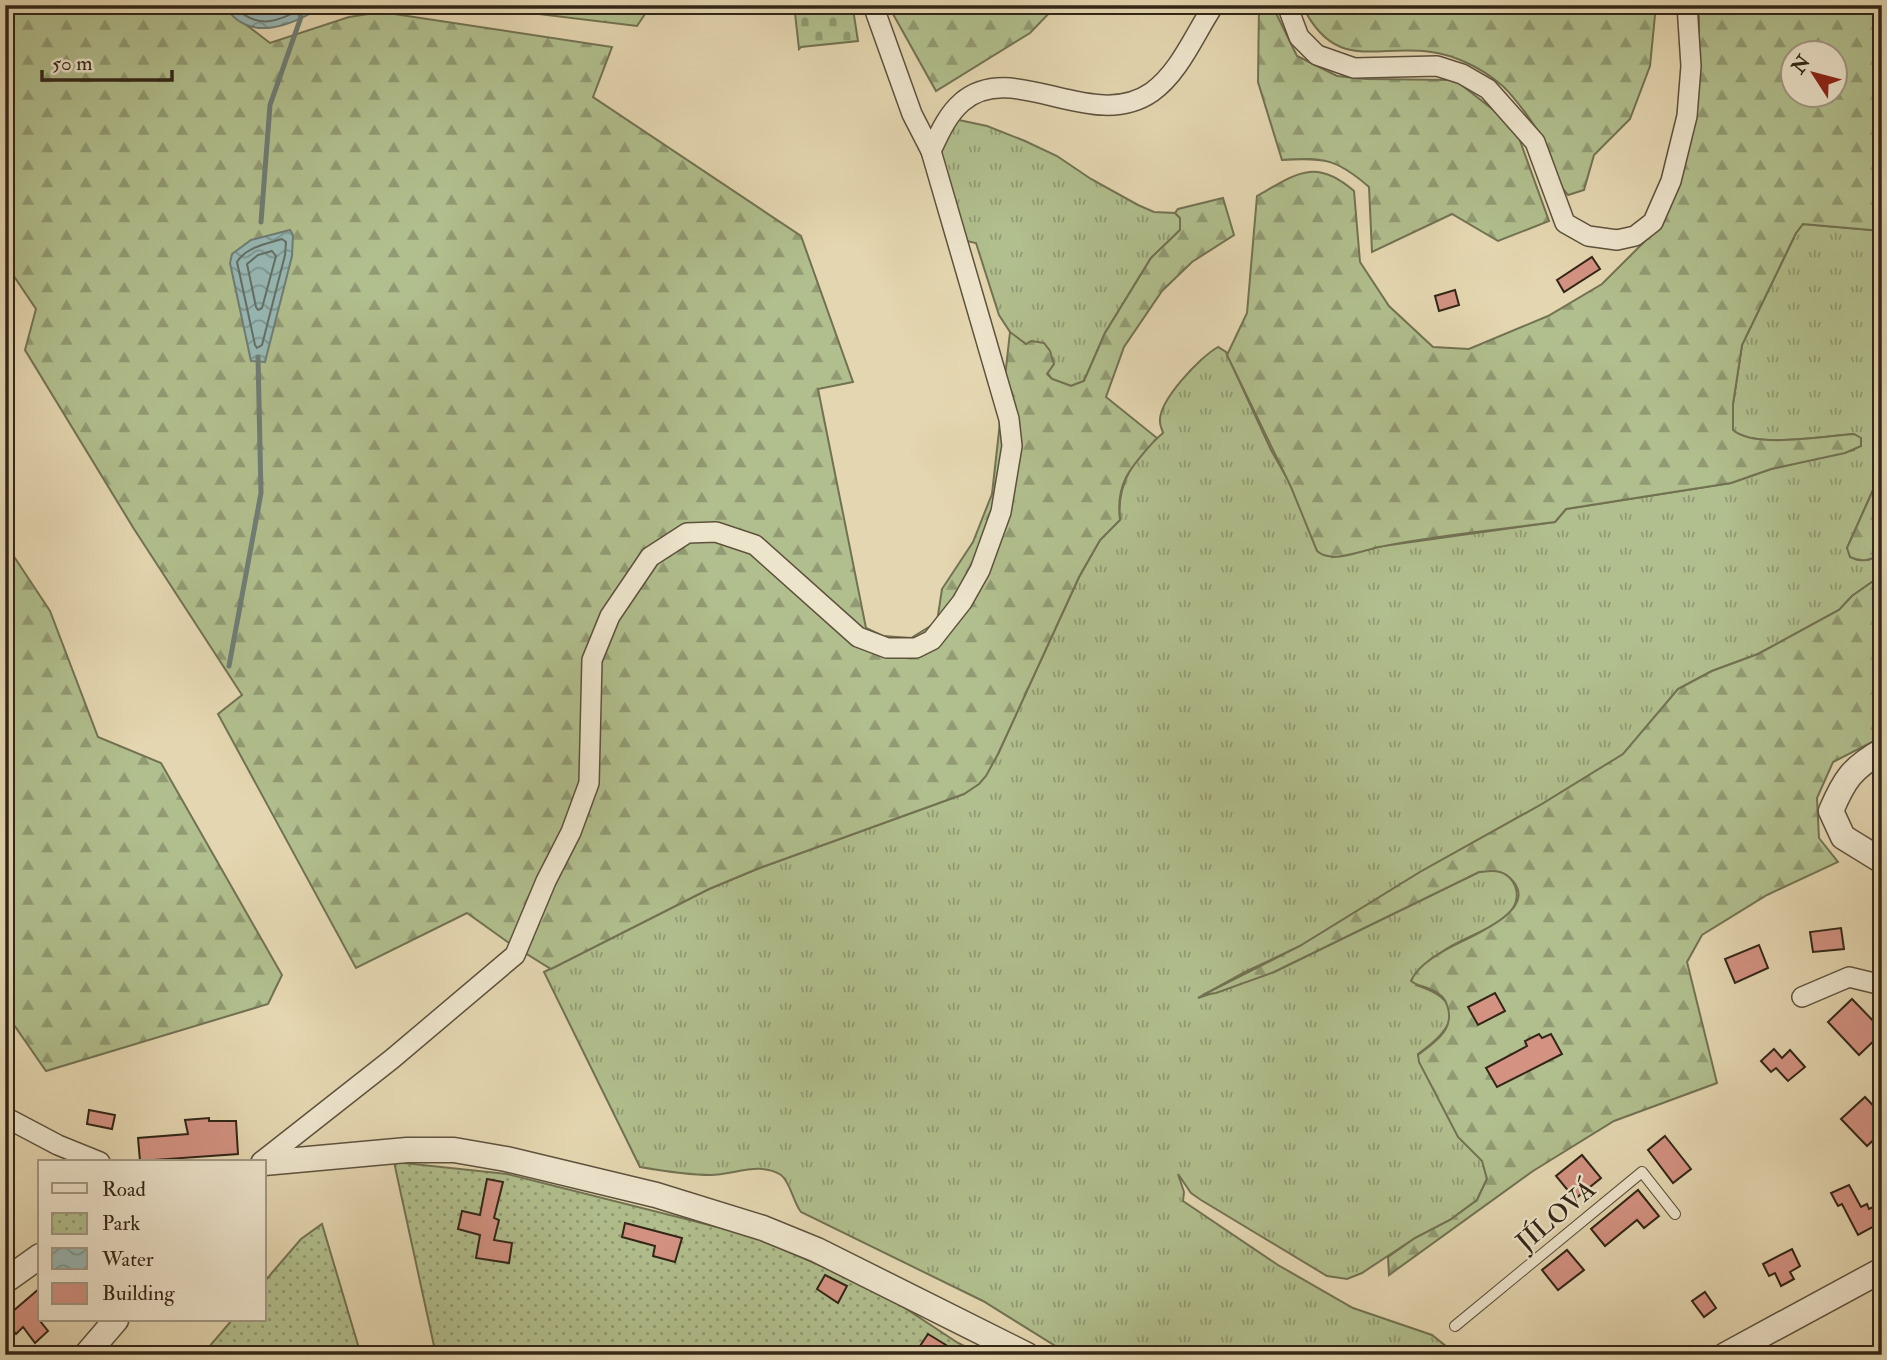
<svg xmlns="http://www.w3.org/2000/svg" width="1887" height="1360" viewBox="0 0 1887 1360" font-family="'IM FELL Double Pica',serif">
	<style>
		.grass { fill: url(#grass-tufts); stroke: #727252; stroke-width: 2 }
		.forest { fill: url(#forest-firs); stroke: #727252; stroke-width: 2; fill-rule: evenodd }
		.cemetery { fill: url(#cemetery-stones); stroke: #727252; stroke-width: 2 }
		.park { fill: url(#park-dots); stroke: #727252; stroke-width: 2 }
		.water { fill: url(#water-waves); stroke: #6f7d75; stroke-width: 2 }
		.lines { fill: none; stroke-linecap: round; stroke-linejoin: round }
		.shore { stroke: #646e65; stroke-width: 2 }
		.stream { stroke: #6f7d75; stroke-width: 5 }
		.building { fill: #d39282; stroke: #322617; stroke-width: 2 }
		.service-casing { stroke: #5e523d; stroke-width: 12 }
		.minor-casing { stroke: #5e523d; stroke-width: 22 }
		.tertiary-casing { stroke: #5e523d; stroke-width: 27 }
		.service { stroke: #ede4cc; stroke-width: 10 }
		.minor { stroke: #ede4cc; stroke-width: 19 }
		.tertiary { stroke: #ede4cc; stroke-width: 24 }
		.labels { text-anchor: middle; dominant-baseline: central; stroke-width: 5; stroke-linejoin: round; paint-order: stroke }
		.street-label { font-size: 26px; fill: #322617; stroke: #ede4cc }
	</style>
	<defs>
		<pattern id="grass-tufts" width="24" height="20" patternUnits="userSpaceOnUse" patternTransform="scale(1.75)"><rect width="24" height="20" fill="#b1be8d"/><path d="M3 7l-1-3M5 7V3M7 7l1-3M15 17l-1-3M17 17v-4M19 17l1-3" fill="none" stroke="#919a72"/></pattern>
		<pattern id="forest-firs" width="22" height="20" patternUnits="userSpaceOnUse" patternTransform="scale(1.75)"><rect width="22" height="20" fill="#b1be8d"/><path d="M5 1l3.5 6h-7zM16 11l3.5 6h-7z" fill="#919a72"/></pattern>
		<pattern id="cemetery-stones" width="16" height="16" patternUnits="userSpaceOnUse" patternTransform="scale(1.75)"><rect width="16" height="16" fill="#b1be8d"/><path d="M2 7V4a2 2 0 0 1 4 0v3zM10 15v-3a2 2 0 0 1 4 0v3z" fill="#919a72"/></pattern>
		<pattern id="park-dots" width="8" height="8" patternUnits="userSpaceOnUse" patternTransform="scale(1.75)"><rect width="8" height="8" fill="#b1be8d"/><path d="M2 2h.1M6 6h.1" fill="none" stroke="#919a72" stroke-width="1.8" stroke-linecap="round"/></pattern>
		<pattern id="water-waves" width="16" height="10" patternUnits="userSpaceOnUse" patternTransform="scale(1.75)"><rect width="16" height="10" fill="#97b7b3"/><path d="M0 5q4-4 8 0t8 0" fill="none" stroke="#7c9591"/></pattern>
	</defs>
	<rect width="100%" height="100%" fill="#e4d6b0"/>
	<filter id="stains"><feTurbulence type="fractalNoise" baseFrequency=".00286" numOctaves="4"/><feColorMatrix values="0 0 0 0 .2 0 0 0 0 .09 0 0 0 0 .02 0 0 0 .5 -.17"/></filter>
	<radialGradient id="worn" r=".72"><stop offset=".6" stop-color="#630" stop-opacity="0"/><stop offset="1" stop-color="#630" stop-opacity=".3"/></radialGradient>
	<g class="grass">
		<polygon points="954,119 987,126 1025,141 1057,156 1091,179 1138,205 1154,212 1175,213 1180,218 1180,230 1151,258 1105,333 1084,381 1071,386 1052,379 1026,344 1012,335 999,315 976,243 962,240 938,152"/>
		<path d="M 1803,224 L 1882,231 L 1882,470 L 1847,548 L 1868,560 L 1882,554 L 1882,575 L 1852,596 L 1839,610 L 1758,654 L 1712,671 L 1678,689 L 1624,754 L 1542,804 L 1420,872 L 1300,946 L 1245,972 L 1198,998 L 1274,972 L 1479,872 C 1484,871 1490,870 1495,870 C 1515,873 1524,897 1510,912 C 1491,932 1461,937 1439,954 C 1429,961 1423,974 1416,985 C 1469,1002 1454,1029 1418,1054 L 1473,1150 L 1483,1161 L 1487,1179 L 1477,1200 L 1450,1220 L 1415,1238 L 1362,1273 L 1347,1279 L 1327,1276 L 1201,1200 L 1191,1193 L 1178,1174 L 1184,1192 L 1183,1201 L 1278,1265 L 1353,1308 L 1432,1335 L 1452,1351 L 1454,1355 L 1070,1355 L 983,1301 L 801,1212 C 793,1202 790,1181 781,1175 C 760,1161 733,1175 711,1175 C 687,1175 663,1171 640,1167 L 544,972 L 709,889 L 757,869 L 964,794 L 998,754 L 1079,577 L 1100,540 L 1120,520 C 1116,483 1135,456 1163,433 C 1162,429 1160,426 1160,422 C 1158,401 1200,357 1218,347 L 1226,352 L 1271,450 L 1332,557 L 1383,546 L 1555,522 L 1566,509 L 1731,483 L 1771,469 L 1854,450 L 1854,434 C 1825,436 1754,449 1733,430 L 1733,404 L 1742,345 L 1796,233 Z"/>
	</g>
	<g class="forest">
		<path d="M 5,5 L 220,5 L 270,43 L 349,17 L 381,12 L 612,47 L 593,97 L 801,236 L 853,382 L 818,389 L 866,628 L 883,636 L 911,638 L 937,622 L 942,589 L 973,542 L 992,494 L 1010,332 L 1026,344 L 1031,341 L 1044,343 L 1050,351 L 1054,364 L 1047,374 L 1052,379 L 1071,386 L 1084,381 L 1105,333 L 1151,258 L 1180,230 L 1180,218 L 1175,213 L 1178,209 L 1223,198 L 1234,235 L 1192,262 L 1162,291 L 1124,347 L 1106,397 L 1157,438 C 1133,465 1115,481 1120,520 L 1100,540 L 1079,577 L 998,754 L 986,776 L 979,784 L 964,794 L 757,869 L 709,889 L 551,969 L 509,943 L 467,913 L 356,968 L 218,714 L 242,695 L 134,529 L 25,350 L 36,309 L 5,263 Z"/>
		<polygon points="466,5 651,5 637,26"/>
		<polygon points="888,5 1057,5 1030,33 936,91"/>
		<path d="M 1259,5 L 1272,5 L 1297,56 L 1337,76 L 1366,79 L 1455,80 L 1500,115 L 1519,138 L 1549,221 L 1498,241 L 1452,214 L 1372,252 L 1369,187 C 1337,159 1324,157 1282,160 L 1258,82 Z"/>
		<path d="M 1302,5 L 1656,5 L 1650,66 L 1630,119 L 1594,155 L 1584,190 L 1568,195 C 1550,175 1549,151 1536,128 C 1528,116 1510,91 1499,83 C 1481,68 1455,55 1431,52 C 1375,44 1335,73 1302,5 Z"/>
		<path d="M 1696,5 L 1882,5 L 1882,231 L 1803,224 L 1796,233 L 1742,345 L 1733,404 L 1733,430 C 1754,449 1825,436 1854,434 L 1861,438 L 1861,446 L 1845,453 L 1771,469 L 1731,483 L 1566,509 L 1555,522 C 1497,530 1436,535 1379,547 C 1361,551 1331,564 1317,551 L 1291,487 L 1227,355 L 1247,313 L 1257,196 C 1296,174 1315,157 1354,191 L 1360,262 L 1389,306 L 1433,347 L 1469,349 L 1548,316 L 1602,284 L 1661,225 L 1699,75 L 1699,17 ZM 1792,52 L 1834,52 L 1834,94 L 1792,94 Z"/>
		<path d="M 1882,470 L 1882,554 C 1870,560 1862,563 1850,557 L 1847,548 Z"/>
		<polygon points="5,543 50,611 98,737 161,763 282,975 268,1004 46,1071 5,1012"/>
		<path d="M 1882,575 L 1882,737 L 1833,762 L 1817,798 L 1819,838 L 1838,862 L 1767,895 L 1702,935 L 1687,962 L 1717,1083 L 1614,1121 L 1533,1171 L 1389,1275 L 1388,1257 L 1415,1238 L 1450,1220 L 1477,1200 L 1487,1179 L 1482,1161 L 1458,1137 L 1419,1062 L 1418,1055 C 1435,1042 1456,1029 1447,1005 C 1445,998 1439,993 1432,990 C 1425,986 1417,986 1411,981 C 1416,969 1431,958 1442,952 C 1461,939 1547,911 1509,877 C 1500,869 1490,871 1479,872 L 1274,972 L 1216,993 L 1203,995 L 1300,946 L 1420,872 L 1542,804 L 1623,754 L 1678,689 L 1712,671 L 1758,654 L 1839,610 L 1852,596 Z"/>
	</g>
	<polygon class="cemetery" points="808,5 855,5 853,9 858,41 801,47 799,49 795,13 793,10 808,9"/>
	<g class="park">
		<polygon points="394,1162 507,1174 753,1236 882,1293 958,1343 983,1355 436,1355"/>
		<polygon points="322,1224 361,1355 202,1355 232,1320 264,1320 264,1282 301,1239"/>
	</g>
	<g class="water">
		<path d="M 224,5 L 325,5 C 293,25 249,45 224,5 Z"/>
		<polygon points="290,230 293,235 292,256 265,362 251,361 230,263 232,254 251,240"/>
	</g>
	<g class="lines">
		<g class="shore">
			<path d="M 232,5 C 261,33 278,20 310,5"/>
			<path d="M 282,239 L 286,242 L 285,255 L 262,345 L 257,348 L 255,345 L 237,262 C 246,247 266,244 282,239 Z"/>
			<polygon points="272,251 276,256 262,308 258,310 256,307 247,264 258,255"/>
		</g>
		<g class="stream">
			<polyline points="261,222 270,105 301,17 297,5"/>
			<polyline points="229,666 261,493 258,357"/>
		</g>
	</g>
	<g class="building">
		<polygon points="1592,257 1600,269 1564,292 1557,280"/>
		<polygon points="1455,290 1459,305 1439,311 1435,296"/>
		<polygon points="1841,928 1844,949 1813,952 1810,932"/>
		<polygon points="1759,945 1768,968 1735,983 1725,959"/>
		<polygon points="1495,993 1505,1011 1478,1025 1468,1007"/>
		<polygon points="1852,999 1882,1030 1882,1033 1859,1055 1828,1022"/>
		<polygon points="1539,1034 1542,1038 1551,1034 1562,1054 1497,1087 1486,1068 1527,1046 1525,1041"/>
		<polygon points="1774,1049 1782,1058 1790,1050 1805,1067 1788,1081 1776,1068 1771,1072 1761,1061"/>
		<polygon points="1865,1097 1882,1115 1882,1132 1867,1146 1841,1119"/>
		<polygon points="89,1110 115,1115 112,1129 87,1124"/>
		<polygon points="209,1118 209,1121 236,1121 238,1154 140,1161 138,1138 188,1134 185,1120"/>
		<polygon points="1665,1136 1691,1169 1673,1183 1648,1150"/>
		<polygon points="1582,1155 1601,1178 1575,1199 1556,1176"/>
		<polygon points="487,1179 503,1182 494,1218 499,1220 494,1240 512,1243 509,1263 476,1258 480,1235 458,1229 462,1211 480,1215"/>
		<polygon points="1849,1185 1861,1207 1867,1204 1869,1209 1882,1203 1882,1222 1858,1235 1842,1204 1838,1206 1831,1193"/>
		<polygon points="1638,1190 1659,1216 1644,1228 1637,1220 1605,1246 1591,1229"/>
		<polygon points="625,1223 682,1238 675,1262 653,1256 655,1246 622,1237"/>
		<polygon points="1792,1249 1800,1266 1790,1272 1794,1279 1781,1286 1775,1273 1769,1276 1763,1264"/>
		<polygon points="1567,1250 1584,1270 1558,1290 1542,1270"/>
		<polygon points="825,1275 847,1286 838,1303 817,1289"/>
		<polygon points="40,1288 40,1321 48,1331 35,1343 23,1327 16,1334 5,1321 5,1318"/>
		<polygon points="1705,1292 1716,1308 1704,1317 1692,1301"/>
		<polygon points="928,1334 946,1345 940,1355 928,1355 918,1349"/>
	</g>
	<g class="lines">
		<defs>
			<polyline id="service" points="1455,1326 1642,1172 1675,1214"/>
			<g id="minor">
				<polyline points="1287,5 1299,37 1317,55 1354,68 1437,66 1462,74 1488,89 1535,142 1565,223 1588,236 1617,240 1635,236 1653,222 1671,181 1687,116 1691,66 1687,5"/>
				<path d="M 931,151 C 939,134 947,115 962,102 C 1013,58 1092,134 1152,92 C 1180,72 1195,33 1214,5"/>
				<polyline points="1802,997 1849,977 1882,985"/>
				<polyline points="5,1117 58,1145 100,1162"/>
				<polyline points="261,1162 392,1059 515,955 546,881 571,832 589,783 592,660 610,616 650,557 687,533 716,532 755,545 858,637 887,648 916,648 932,640 962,602 980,570 1001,512 1012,446 1009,419 931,151 912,114 873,5"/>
			</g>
			<g id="tertiary">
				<path d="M 1882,751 C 1852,768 1844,780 1831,811 L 1843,837 L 1882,861"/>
				<polyline points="264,1163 407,1150 454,1150 506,1159 656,1195 763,1228 817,1250 1027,1355"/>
				<polyline points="5,1281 40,1256"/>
				<polyline points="86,1355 116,1320"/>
				<polyline points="1725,1355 1882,1270"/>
			</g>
		</defs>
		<use href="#service" class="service-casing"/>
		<use href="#minor" class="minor-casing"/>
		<use href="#tertiary" class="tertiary-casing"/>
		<use href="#service" class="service"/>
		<use href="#minor" class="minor"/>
		<use href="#tertiary" class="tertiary"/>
	</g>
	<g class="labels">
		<g class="street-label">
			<text transform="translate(1556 1216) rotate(-40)">JÍLOVÁ</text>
		</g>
	</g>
	<rect width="1887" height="1360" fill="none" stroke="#e4d6b0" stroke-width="28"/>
	<rect x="7" y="7" width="1873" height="1346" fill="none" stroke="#322617" stroke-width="3.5"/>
	<rect x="14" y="14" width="1859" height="1332" fill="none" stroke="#322617" stroke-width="2"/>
	<rect x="38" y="1160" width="228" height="161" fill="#ede4cc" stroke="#a29884" stroke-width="2"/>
	<rect x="52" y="1183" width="35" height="10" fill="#ede4cc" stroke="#a29884" stroke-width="2"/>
	<text x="102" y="1196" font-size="21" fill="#322617">Road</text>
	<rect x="52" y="1213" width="35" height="21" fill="url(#park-dots)" stroke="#a29884" stroke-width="2"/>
	<text x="102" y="1230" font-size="21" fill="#322617">Park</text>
	<rect x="52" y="1248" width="35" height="21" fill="url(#water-waves)" stroke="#a29884" stroke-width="2"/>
	<text x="102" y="1266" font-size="21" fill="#322617">Water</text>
	<rect x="52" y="1283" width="35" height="21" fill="#d39282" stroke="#a29884" stroke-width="2"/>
	<text x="102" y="1300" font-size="21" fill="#322617">Building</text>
	<g transform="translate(1814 74) rotate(306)"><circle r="33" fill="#ede4cc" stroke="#a29884" stroke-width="2"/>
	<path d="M0-5L12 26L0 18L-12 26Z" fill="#8f2418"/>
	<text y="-10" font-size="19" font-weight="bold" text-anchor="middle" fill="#322617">N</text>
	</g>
	<path d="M42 70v10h130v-10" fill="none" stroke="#322617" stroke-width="3.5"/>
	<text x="52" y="70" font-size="21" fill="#322617" stroke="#ede4cc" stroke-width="5" paint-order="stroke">50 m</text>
	<rect width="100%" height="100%" filter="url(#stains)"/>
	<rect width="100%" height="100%" fill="url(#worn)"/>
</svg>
